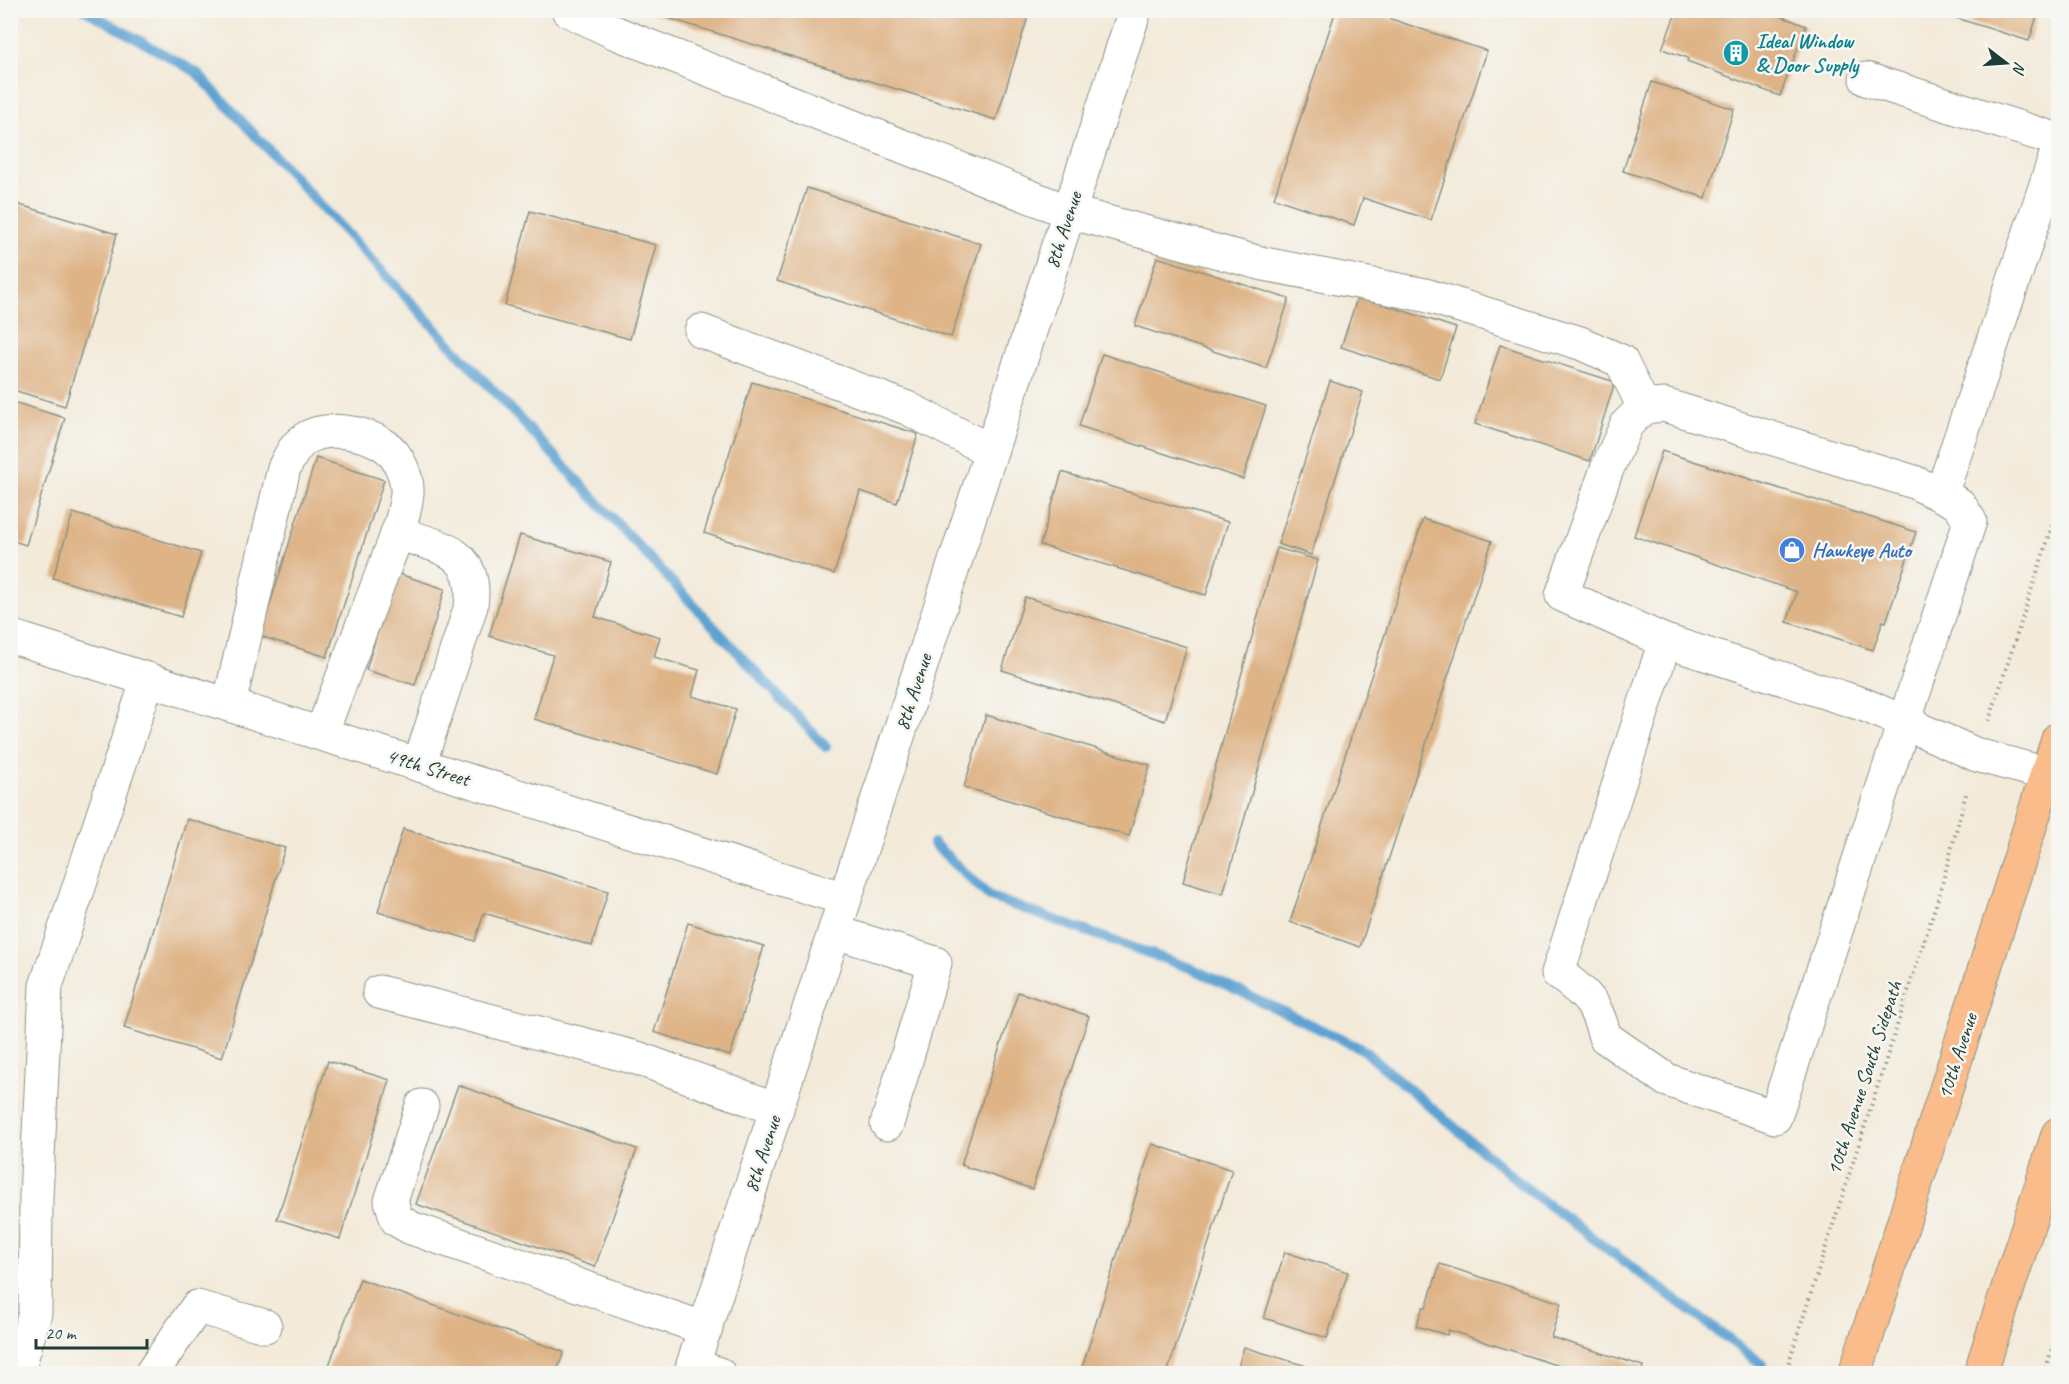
<svg xmlns="http://www.w3.org/2000/svg" width="2069" height="1384" viewBox="0 0 2069 1384" font-family="Caveat,sans-serif">
	<style>
		.lines { fill: none; stroke-linecap: round; stroke-linejoin: round }
		.stream { stroke: #5da2d2; stroke-width: 10 }
		.building { fill: #deb386 }
		.minor-casing { stroke: #899486; stroke-width: 35 }
		.major-casing { stroke: #899486; stroke-width: 35 }
		.path { stroke: #899486; stroke-width: 4; stroke-dasharray: 1.5 4.5; stroke-linecap: butt }
		.minor { stroke: #fff; stroke-width: 33 }
		.major { stroke: #f9bc8a; stroke-width: 33 }
		.labels { text-anchor: middle; dominant-baseline: central; stroke-width: 5; stroke-linejoin: round; paint-order: stroke }
		.culture-label { font-size: 21px; font-weight: bold; fill: #0d838f; stroke: #f6f6f2; text-anchor: start }
		.street-label { font-size: 21px; fill: #1f3d34; stroke: #f6f6f2 }
		.shop-label { font-size: 21px; font-weight: bold; fill: #366cbe; stroke: #f6f6f2; text-anchor: start }
	</style>
	<rect width="100%" height="100%" fill="#f6f6f2"/>
	<filter id="ink" filterUnits="userSpaceOnUse"><feTurbulence type="fractalNoise" baseFrequency=".0167" numOctaves="2"/><feDisplacementMap in="SourceGraphic" scale="12" xChannelSelector="R" yChannelSelector="G"/><feConvolveMatrix kernelMatrix="1 2 1 2 8 2 1 2 1" color-interpolation-filters="sRGB"/></filter>
	<filter id="wash" filterUnits="userSpaceOnUse"><feTurbulence type="fractalNoise" baseFrequency=".008" numOctaves="4" result="noise"/><feDisplacementMap in="SourceGraphic" scale="24" xChannelSelector="R" yChannelSelector="G"/><feGaussianBlur stdDeviation="1.35" result="paint"/><feColorMatrix in="noise" values="0 0 0 0 0 0 0 0 0 0 0 0 0 0 0 0 0 1.4 0 .05"/><feComposite in="paint" operator="in"/></filter>
	<g filter="url(#wash)">
		<rect width="100%" height="100%" fill="#f3ead9"/>
		<g class="lines">
			<g class="stream">
				<polyline points="85,10 196,72 826,747"/>
				<polyline points="933,843 990,897 1193,969 1362,1049 1531,1192 1763,1365"/>
			</g>
		</g>
		<g id="blocks">
			<g class="building">
				<polygon points="642,10 1030,10 996,120"/>
				<polygon points="1336,10 1364,10 1487,51 1431,220 1363,198 1354,225 1274,198"/>
				<polygon points="1677,10 1765,10 1806,26 1780,96 1687,61 1688,58 1662,49"/>
				<polygon points="1931,10 2039,10 2029,41"/>
				<polygon points="1652,82 1734,109 1706,198 1623,171"/>
				<polygon points="807,188 981,244 951,337 777,281"/>
				<polygon points="10,202 117,234 65,406 10,389 10,301 13,293 10,292"/>
				<polygon points="530,211 656,245 630,339 505,305"/>
				<polygon points="1157,257 1289,299 1266,368 1135,326"/>
				<polygon points="1358,296 1456,328 1440,379 1341,347"/>
				<polygon points="1500,345 1615,382 1590,461 1475,424"/>
				<polygon points="1102,354 1266,406 1243,479 1079,426"/>
				<polygon points="1330,381 1363,392 1311,555 1278,544"/>
				<polygon points="752,382 918,434 897,503 860,491 834,574 704,533"/>
				<polygon points="10,401 65,418 26,545 10,540"/>
				<polygon points="1662,451 1916,532 1886,622 1883,621 1873,650 1787,622 1797,592 1634,536"/>
				<polygon points="316,458 384,480 327,657 260,636"/>
				<polygon points="1062,472 1228,522 1206,595 1040,545"/>
				<polygon points="73,513 201,553 181,617 53,578"/>
				<polygon points="1423,519 1492,541 1360,947 1290,922"/>
				<polygon points="520,535 611,562 595,617 660,637 654,657 699,670 692,696 736,709 717,774 534,719 553,655 489,636"/>
				<polygon points="1277,548 1318,560 1223,894 1183,882"/>
				<polygon points="396,573 445,589 415,685 366,670"/>
				<polygon points="1025,597 1187,647 1165,721 1002,670"/>
				<polygon points="986,715 1150,765 1129,836 964,787"/>
				<polygon points="187,819 285,848 222,1058 124,1028"/>
				<polygon points="403,829 608,891 592,946 484,913 475,941 378,912"/>
				<polygon points="688,923 764,946 730,1056 654,1032"/>
				<polygon points="1018,992 1089,1016 1032,1189 961,1165"/>
				<polygon points="328,1061 390,1080 340,1239 277,1219"/>
				<polygon points="458,1085 637,1149 595,1267 416,1204"/>
				<polygon points="1152,1144 1232,1170 1167,1374 1080,1374"/>
				<polygon points="1285,1252 1348,1272 1327,1338 1264,1318"/>
				<polygon points="1440,1264 1561,1303 1551,1337 1643,1366 1641,1374 1556,1374 1559,1366 1448,1330 1447,1335 1416,1326 1423,1307 1426,1308"/>
				<polygon points="360,1279 564,1352 556,1374 326,1374"/>
				<polygon points="1244,1347 1319,1370 1317,1374 1236,1374"/>
			</g>
		</g>
	</g>
	<g filter="url(#ink)">
		<use href="#blocks" fill-opacity="0" stroke="#899486" stroke-width="1.5"/>
		<g class="lines">
			<defs>
				<g id="minor">
					<polyline points="568,10 616,33 1069,212 1264,264 1425,295 1580,343 1621,361 1644,407"/>
					<polyline points="1866,79 2058,140"/>
					<polyline points="701,331 907,408 991,451"/>
					<polyline points="1941,495 2058,149"/>
					<path d="M 397,533 C 439,547 479,550 471,606 L 419,765"/>
					<polyline points="10,636 845,899"/>
					<path d="M 1665,641 L 1562,595 L 1607,469 L 1627,424 L 1644,407 L 1664,405 L 1914,482 L 1959,504 L 1970,521 L 1775,1117 L 1667,1080 L 1605,1037 C 1595,1000 1588,996 1558,973 L 1665,641 L 1865,705 L 1977,755 L 2047,774"/>
					<path d="M 229,705 L 284,468 C 290,457 294,446 305,439 C 326,425 364,432 384,445 C 398,454 408,477 407,493 C 405,521 388,557 378,584 C 359,634 340,684 321,734"/>
					<polyline points="835,932 935,963 887,1124"/>
					<polyline points="379,992 637,1058 777,1109"/>
					<polyline points="422,1106 391,1201 397,1220 411,1228 706,1329"/>
					<polyline points="693,1365 719,1374"/>
					<polyline points="17,1374 35,1313 36,1198 46,986 148,679"/>
					<polyline points="151,1374 197,1307 265,1326"/>
					<polyline points="690,1374 1135,10"/>
				</g>
				<g id="major">
					<polyline points="1855,1374 2058,739"/>
					<polyline points="1980,1374 2058,1134"/>
				</g>
			</defs>
			<use href="#minor" class="minor-casing"/>
			<use href="#major" class="major-casing"/>
			<g class="path">
				<polyline points="1989,721 2058,508"/>
				<polyline points="1785,1374 1940,892 1967,790"/>
				<polyline points="2044,1374 2058,1331"/>
			</g>
			<use href="#minor" class="minor"/>
			<use href="#major" class="major"/>
		</g>
	</g>
	<defs>
		<symbol id="building-disc" viewBox="-11 -11 22 22"><circle r="9.5" fill="#0f9aa8" stroke="#f6f6f2"/><path d="M-4-6H4V6H1V3H-1V6H-4ZM-2.5-4.3h1.7v1.8h-1.7ZM.8-4.3h1.7v1.8H.8ZM-2.5-1h1.7V.8h-1.7ZM.8-1h1.7V.8H.8Z" fill="#fff"/></symbol>
		<symbol id="shop-disc" viewBox="-11 -11 22 22"><circle r="9.5" fill="#3f7fe0" stroke="#f6f6f2"/><path d="M-5-2.5h2.3a2.7 3.5 0 0 1 5.4 0H5L5.5 6h-11ZM-1.5-2.5h3a1.5 2.3 0 0 0-3 0Z" fill="#fff"/></symbol>
	</defs>
	<g fill-rule="evenodd">
		<use href="#building-disc" x="1721" y="38" width="30" height="30"/>
		<use href="#shop-disc" x="1777" y="535" width="30" height="30"/>
	</g>
	<g class="labels">
		<g class="culture-label">
			<text x="1756" y="41">Ideal Window<tspan x="1756" dy="24">&amp; Door Supply</tspan></text>
		</g>
		<g class="street-label">
			<text transform="translate(1063 230) rotate(-72)">8th Avenue</text>
			<text transform="translate(913 692) rotate(-72)">8th Avenue</text>
			<text transform="translate(428 767) rotate(17)">49th Street</text>
			<text transform="translate(1957 1056) rotate(-72)">10th Avenue</text>
			<text transform="translate(1864 1078) rotate(-72)">10th Avenue South Sidepath</text>
			<text transform="translate(762 1154) rotate(-72)">8th Avenue</text>
		</g>
		<g class="shop-label">
			<text x="1812" y="550">Hawkeye Auto</text>
		</g>
	</g>
	<rect width="2069" height="1384" fill="none" stroke="#f6f6f2" stroke-width="36"/>
	<g transform="translate(2006 63) rotate(107)" stroke="#f6f6f2" stroke-width="4.5" paint-order="stroke">
	<path d="M0-4.5L10 22L0 15L-10 22Z" fill="#1f3d34"/>
	<text y="-9" font-size="16" font-weight="bold" text-anchor="middle" fill="#1f3d34">N</text>
	</g>
	<path d="M36 1339v9h111v-9" fill="none" stroke="#1f3d34" stroke-width="3"/>
	<text x="45" y="1339" font-size="18" fill="#1f3d34" stroke="#f6f6f2" stroke-width="4.5" paint-order="stroke">20 m</text>
</svg>
